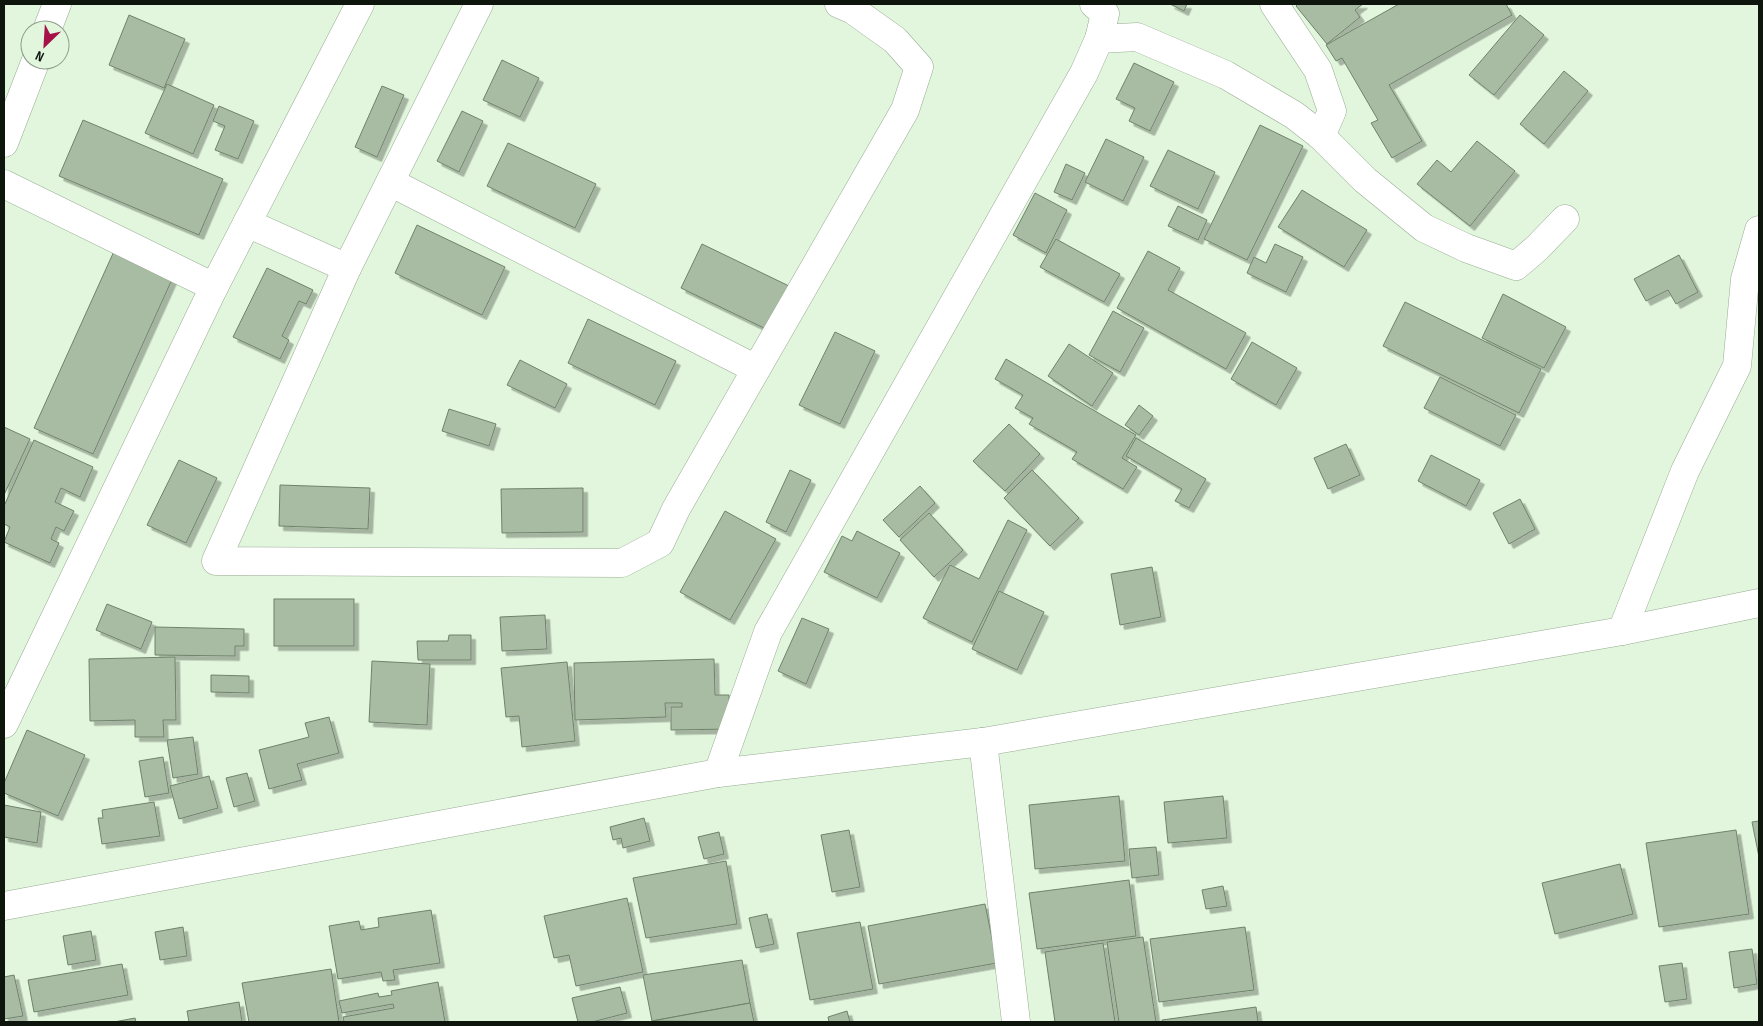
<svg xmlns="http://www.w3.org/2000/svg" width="1763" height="1026" viewBox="0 0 1763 1026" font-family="'Sofia Sans Condensed',sans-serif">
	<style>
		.building { fill: #a8bca3; stroke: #6f826b; filter: url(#shadow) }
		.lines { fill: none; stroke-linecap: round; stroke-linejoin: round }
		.minor-casing { stroke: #98ac94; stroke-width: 29 }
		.tertiary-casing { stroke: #98ac94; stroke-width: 29 }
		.minor { stroke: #fff; stroke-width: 28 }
		.tertiary { stroke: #fff; stroke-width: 28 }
	</style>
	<defs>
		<filter id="shadow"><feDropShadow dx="4.5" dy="4.5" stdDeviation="0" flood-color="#0004"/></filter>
	</defs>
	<rect width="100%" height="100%" fill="#e1f6dc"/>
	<g class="building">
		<polygon points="1170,4 1187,4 1184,11"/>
		<polygon points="1298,4 1363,4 1355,10 1360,17 1327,44 1296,6"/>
		<polygon points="1399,4 1506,4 1512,15 1389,85 1422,141 1392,158 1371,123 1378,120 1342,58 1336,61 1326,45"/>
		<polygon points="129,15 185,39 164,88 109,65"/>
		<polygon points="1520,15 1544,35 1494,95 1469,75"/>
		<polygon points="502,60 539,78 520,117 483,100"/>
		<polygon points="1134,63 1174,82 1150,131 1129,121 1135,108 1116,99"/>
		<polygon points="1564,71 1588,91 1544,144 1520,124"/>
		<polygon points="167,84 214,105 193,154 145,133"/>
		<polygon points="382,86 404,95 377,157 355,147"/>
		<polygon points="219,106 254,121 238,159 215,150 225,126 213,121"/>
		<polygon points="462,111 483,121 459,172 437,161"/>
		<polygon points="83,120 223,179 199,235 59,176"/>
		<polygon points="1260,125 1303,146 1247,260 1204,239"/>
		<polygon points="1106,139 1144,157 1123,201 1085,182"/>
		<polygon points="1477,141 1515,171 1470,226 1417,184 1437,160 1451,172"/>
		<polygon points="508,143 596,184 575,228 487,186"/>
		<polygon points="1168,150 1215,172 1198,209 1150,186"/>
		<polygon points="1066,164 1085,173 1072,200 1054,192"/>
		<polygon points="1302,190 1367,230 1344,267 1278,227"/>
		<polygon points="1035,193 1067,210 1046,253 1013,235"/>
		<polygon points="1178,206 1207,220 1198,240 1168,226"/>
		<polygon points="417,225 505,267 482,315 395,273"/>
		<polygon points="1056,239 1120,274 1104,302 1040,267"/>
		<polygon points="702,244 789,286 768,330 681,288"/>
		<polygon points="1275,244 1303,257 1286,292 1247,273 1254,257 1266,263"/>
		<polygon points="115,249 174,275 93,454 34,428"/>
		<polygon points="1148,251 1180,268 1168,290 1246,333 1226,369 1117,308"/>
		<polygon points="1679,255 1698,292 1676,304 1668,290 1646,301 1634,279"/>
		<polygon points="267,268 313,290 306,304 299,301 282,336 289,340 280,359 233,337"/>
		<polygon points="1503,294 1566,327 1544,368 1482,338"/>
		<polygon points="1405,302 1541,369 1519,413 1383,346"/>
		<polygon points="1113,311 1144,328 1120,372 1089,355"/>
		<polygon points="588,319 676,361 655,405 568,363"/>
		<polygon points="835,332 875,351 840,424 799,405"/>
		<polygon points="1252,342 1297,368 1276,405 1231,379"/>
		<polygon points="1069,344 1113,373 1092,406 1048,376"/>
		<polygon points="1006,359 1136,435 1122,458 1137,467 1123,489 1072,459 1077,452 1029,424 1033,418 1015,408 1023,395 995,379"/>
		<polygon points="520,360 567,384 555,408 507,385"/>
		<polygon points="1440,377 1516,415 1500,446 1424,408"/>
		<polygon points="1139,405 1153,416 1139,435 1125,425"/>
		<polygon points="449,409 496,424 489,446 442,431"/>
		<polygon points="1009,424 1040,454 1005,491 973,461"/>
		<polygon points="4,427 30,439 4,495"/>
		<polygon points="1136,438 1206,479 1189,508 1175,501 1182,489 1126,456"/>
		<polygon points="34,440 93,467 80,497 61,488 55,502 74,511 64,531 56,527 51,539 59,543 50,563 4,542 10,527 4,524 4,506"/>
		<polygon points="1346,444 1360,475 1328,489 1314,458"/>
		<polygon points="1431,455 1480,480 1466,506 1418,481"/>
		<polygon points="179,460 217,478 186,543 147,525"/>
		<polygon points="790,470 811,480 786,532 766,522"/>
		<polygon points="1032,470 1079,518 1050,546 1004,498"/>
		<polygon points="280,485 370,488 368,529 279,526"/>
		<polygon points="920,486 935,503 899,537 883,520"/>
		<polygon points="583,488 583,532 502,533 501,489"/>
		<polygon points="1520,499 1535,529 1509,544 1493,513"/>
		<polygon points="725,511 776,539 730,620 680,592"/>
		<polygon points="929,513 963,550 934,577 900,540"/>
		<polygon points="1008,520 1027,530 972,642 923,618 950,565 979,579"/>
		<polygon points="857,531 900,553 877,598 824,572 842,536 852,541"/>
		<polygon points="1152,567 1161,617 1120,625 1111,574"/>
		<polygon points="999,591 1044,612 1017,670 972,649"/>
		<rect x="274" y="599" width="80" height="47"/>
		<polygon points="107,604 152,622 141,649 96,630"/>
		<polygon points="545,615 547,649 502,651 500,617"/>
		<polygon points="802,618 829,629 806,684 778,671"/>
		<polygon points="155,627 244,629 244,646 235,646 235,656 155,655"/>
		<polygon points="449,635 471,635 471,660 418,660 417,641 448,641"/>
		<polygon points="175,657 176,720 163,720 164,737 135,737 135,720 90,721 89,659"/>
		<polygon points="714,659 715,695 729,695 730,729 671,730 671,707 682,707 682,703 665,703 666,717 575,720 574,663"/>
		<polygon points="372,661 430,664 427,725 369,722"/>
		<polygon points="567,662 575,741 522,747 519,716 506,717 501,668"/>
		<polygon points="211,675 249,676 249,693 211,692"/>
		<polygon points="329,717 339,753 297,764 302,780 269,789 259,750 309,737 305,723"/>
		<polygon points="27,730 85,755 58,816 4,793 4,783"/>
		<polygon points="193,737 198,774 173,778 167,740"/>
		<polygon points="163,757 169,793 145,797 139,761"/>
		<polygon points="247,773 255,801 234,807 226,778"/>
		<polygon points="209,776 218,808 179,819 170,786"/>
		<polygon points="1119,796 1125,861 1035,869 1029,805"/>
		<polygon points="1223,796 1227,838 1168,843 1164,802"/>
		<polygon points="154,802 160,836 102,844 98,818 103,818 102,810"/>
		<polygon points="4,805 41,812 37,843 4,837"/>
		<polygon points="644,818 650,841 623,848 621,838 613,840 610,827"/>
		<polygon points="1759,821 1759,857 1752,822"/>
		<polygon points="849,830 860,887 832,892 821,835"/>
		<polygon points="1736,830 1749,914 1659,927 1646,843"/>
		<polygon points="719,832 724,854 704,859 698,837"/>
		<polygon points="1156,847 1159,875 1132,878 1129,849"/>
		<polygon points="726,861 737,924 646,938 633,878"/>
		<polygon points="1620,864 1633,914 1555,934 1542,883"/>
		<polygon points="1129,880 1136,936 1037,949 1029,893"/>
		<polygon points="1223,886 1227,906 1206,909 1202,890"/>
		<polygon points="627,898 643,972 576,986 569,955 554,958 544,916"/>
		<polygon points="985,904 997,963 879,984 868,926"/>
		<polygon points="431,910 440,963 393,970 395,980 383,981 381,972 338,979 329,926 359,921 361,930 379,927 378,918"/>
		<polygon points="767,914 774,944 756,948 749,918"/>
		<polygon points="860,922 873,989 810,1000 797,933"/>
		<polygon points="183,927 187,956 160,960 155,932"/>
		<polygon points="1245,927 1254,990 1159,1002 1150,939"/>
		<polygon points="91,931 96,960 68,965 63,936"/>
		<polygon points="1143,937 1156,1022 1119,1022 1107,942"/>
		<polygon points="1103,943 1115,1022 1055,1022 1045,952"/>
		<polygon points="1752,949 1757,984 1734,988 1729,952"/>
		<polygon points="742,960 750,1003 652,1021 643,975"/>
		<polygon points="1682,963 1687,999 1665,1002 1659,966"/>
		<polygon points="122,964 128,995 34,1012 28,980"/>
		<polygon points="331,969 339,1022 249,1022 242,983"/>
		<polygon points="14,975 23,1016 4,1019 4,977"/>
		<polygon points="438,982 445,1022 344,1022 343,1017 394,1008 393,1004 342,1013 339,1001 378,993 379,997 392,995 391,991"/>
		<polygon points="620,987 627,1013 592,1022 578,1022 572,998"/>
		<polygon points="239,1002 242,1022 189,1022 187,1011"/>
		<polygon points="750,1003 754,1022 652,1021"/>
		<polygon points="1256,1007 1258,1022 1162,1022 1162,1020"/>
		<polygon points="847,1011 850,1022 829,1022 828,1017"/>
		<polygon points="135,1018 136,1022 114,1022"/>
	</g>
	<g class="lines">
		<defs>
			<g id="minor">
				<polyline points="479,4 347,268 216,561 622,563 660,543 676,509 905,110 919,67 895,40 853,10 839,4"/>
				<polyline points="1099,39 1137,37 1226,75 1294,115 1321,136 1332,111 1318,70 1274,4"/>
				<polyline points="1321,136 1365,180 1424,228 1466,248 1516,266 1537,248 1565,219"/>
				<polyline points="390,182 756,369"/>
				<polyline points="4,184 214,287"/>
				<polyline points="247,223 347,268"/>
				<polyline points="1622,631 1685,471 1737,366 1745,279 1759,230"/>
				<polyline points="4,724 214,287 360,4"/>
				<polyline points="983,742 1016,1022"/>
				<polyline points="718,773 768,632 1084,73 1099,39 1105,14 1094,4"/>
				<polyline points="4,906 718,773 983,742 1622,631 1759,603"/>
			</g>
			<g id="tertiary">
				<polyline points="47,30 57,4"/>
				<polyline points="4,143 36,60"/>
			</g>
		</defs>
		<use href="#minor" class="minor-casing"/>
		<use href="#tertiary" class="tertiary-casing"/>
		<use href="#minor" class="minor"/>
		<use href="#tertiary" class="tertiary"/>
	</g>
	<rect width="1763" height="1026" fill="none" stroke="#0d150c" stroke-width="10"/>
	<g transform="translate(45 45) rotate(205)"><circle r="24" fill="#e1f6dc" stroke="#8c9c89"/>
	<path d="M0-4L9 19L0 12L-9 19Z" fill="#a61148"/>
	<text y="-8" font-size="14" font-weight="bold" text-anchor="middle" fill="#0d150c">N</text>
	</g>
</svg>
